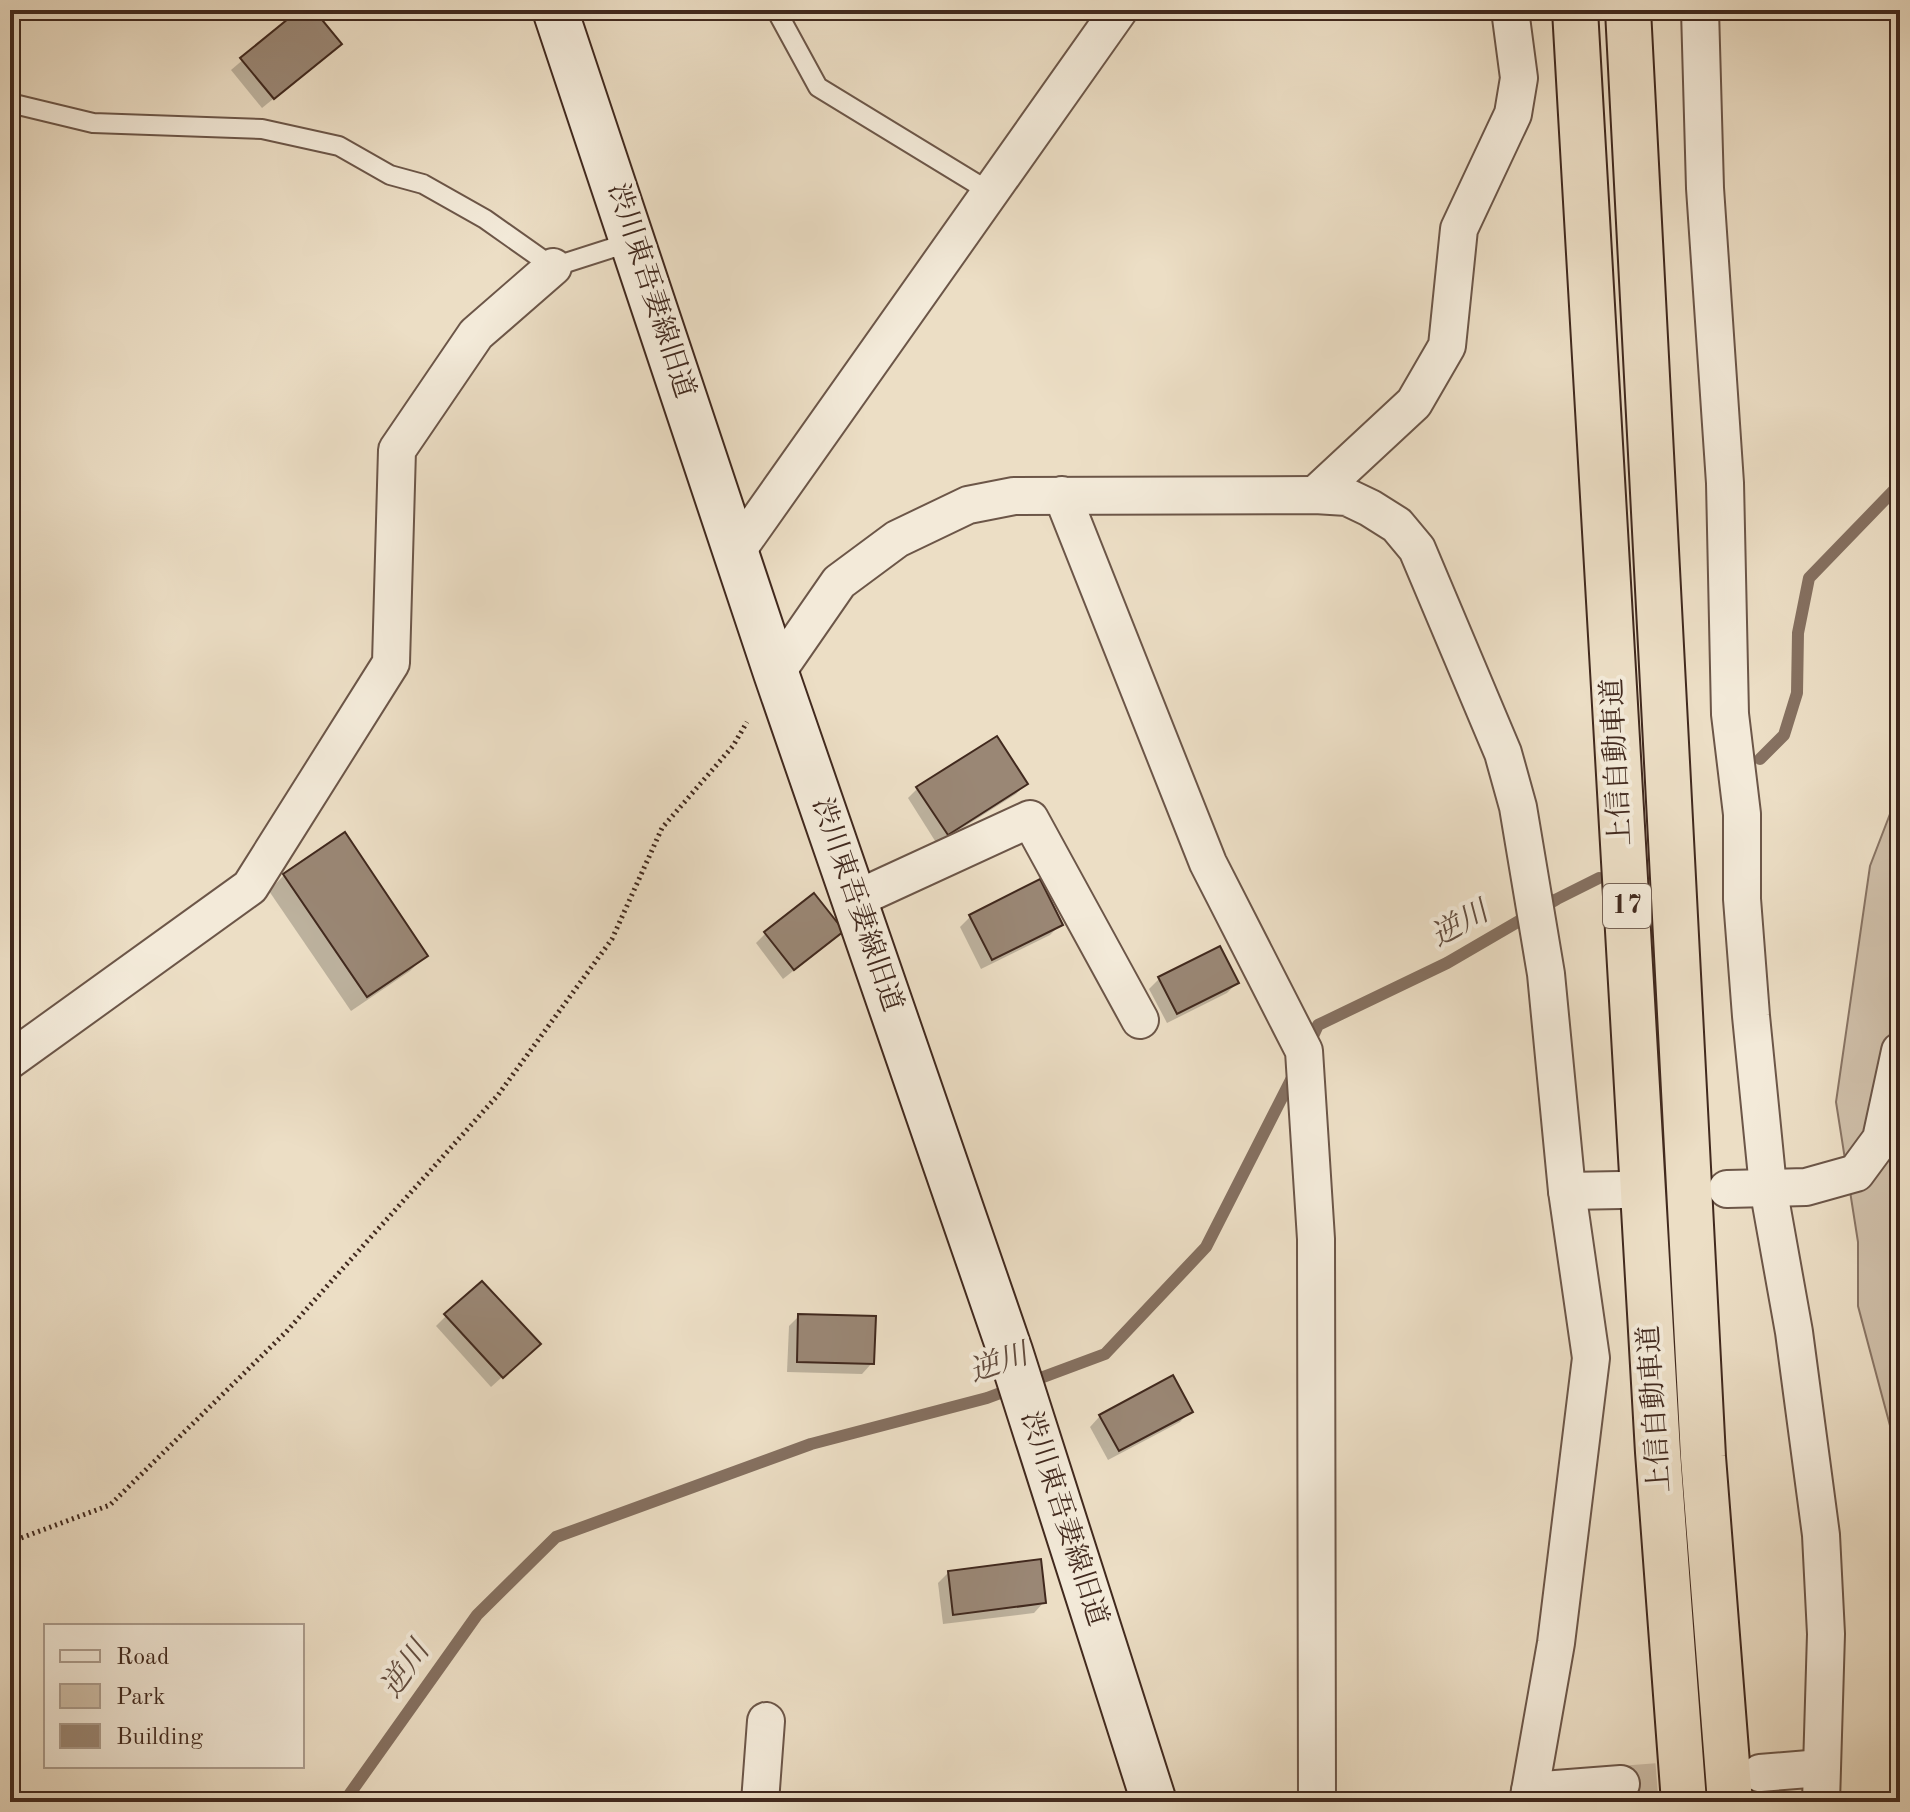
<svg xmlns="http://www.w3.org/2000/svg" width="1910" height="1812" viewBox="0 0 1910 1812" font-family="'Old Standard TT','Noto Serif JP',serif">
	<style>
		.green { fill: #cfbfa9; stroke: #887464; stroke-width: 2 }
		.shadow { fill: #0003 }
		.lines { fill: none; stroke-linecap: round; stroke-linejoin: round }
		.stream { stroke: #857060; stroke-width: 12 }
		.building { fill: #9a8775; stroke: #41291e; stroke-width: 2 }
		.street-tunnel { stroke: #cabaa4; stroke-width: 36; stroke-dasharray: 36 18; stroke-linecap: butt }
		.lane-casing { stroke: #6c5648; stroke-width: 22 }
		.street-casing { stroke: #6c5648; stroke-width: 40 }
		.secondary-casing { stroke: #41291e; stroke-width: 48 }
		.highway-casing { stroke: #41291e; stroke-width: 48 }
		.path { stroke: #41291e; stroke-width: 5; stroke-dasharray: 2 4; stroke-linecap: butt }
		.lane { stroke: #f3ead9; stroke-width: 18 }
		.street { stroke: #f3ead9; stroke-width: 36 }
		.secondary { stroke: #f3ead9; stroke-width: 44 }
		.highway { stroke: #ecdec5; stroke-width: 44 }
		.labels { text-anchor: middle; dominant-baseline: central; stroke-width: 8; stroke-linejoin: round; paint-order: stroke }
		.shield { fill: #f3ead9; stroke: #766356; stroke-width: 2 }
		.shield-label { font-size: 26px; font-weight: bold; fill: #41291e }
		.street-label { font-size: 28px; fill: #41291e; stroke: #f3ead9 }
		.water-label { font-size: 30px; font-style: italic; fill: #634d3f; stroke: #f3ead9 }
	</style>
	<rect width="100%" height="100%" fill="#ecdec5"/>
	<filter id="stains"><feTurbulence type="fractalNoise" baseFrequency=".0025" numOctaves="4"/><feColorMatrix values="0 0 0 0 .2 0 0 0 0 .09 0 0 0 0 .02 0 0 0 .5 -.17"/></filter>
	<radialGradient id="worn" r=".72"><stop offset=".6" stop-color="#630" stop-opacity="0"/><stop offset="1" stop-color="#630" stop-opacity=".3"/></radialGradient>
	<polygon class="green" points="1900,788 1900,1463 1858,1306 1858,1242 1836,1102 1870,866"/>
	<g class="shadow">
		<polygon points="302,10 311,10 329,54 262,108 231,70"/>
		<polygon points="1026,784 1016,794 937,844 908,798 918,788"/>
		<polygon points="284,875 426,955 410,971 351,1011 269,891"/>
		<polygon points="970,917 1060,925 1050,935 981,969 960,927"/>
		<polygon points="766,933 831,941 783,979 756,943"/>
		<polygon points="1159,979 1237,983 1227,993 1167,1023 1149,989"/>
		<polygon points="446,1316 528,1354 491,1387 436,1326"/>
		<polygon points="799,1316 872,1363 862,1374 787,1372 789,1326"/>
		<polygon points="1190,1411 1180,1422 1108,1460 1090,1427 1100,1416"/>
		<polygon points="948,1573 1044,1602 1034,1613 943,1624 938,1583"/>
	</g>
	<g class="lines">
		<g class="stream">
			<polyline points="1760,759 1784,735 1797,693 1798,633 1809,578 1900,484"/>
			<polyline points="1308,1047 1318,1025 1447,963 1557,899 1599,878"/>
			<polyline points="344,1802 477,1615 556,1537 811,1444 987,1398 1105,1354 1206,1247 1294,1074"/>
		</g>
	</g>
	<g class="building">
		<polygon points="299,10 314,10 342,44 274,99 240,58"/>
		<polygon points="997,736 1028,784 948,835 916,787"/>
		<polygon points="345,832 428,956 367,997 283,874"/>
		<polygon points="1040,879 1063,925 992,960 969,915"/>
		<polygon points="814,893 844,931 794,970 764,932"/>
		<polygon points="1220,946 1239,983 1177,1014 1158,977"/>
		<polygon points="482,1281 541,1344 503,1378 444,1314"/>
		<polygon points="798,1314 876,1316 874,1364 797,1362"/>
		<polygon points="1173,1375 1193,1412 1119,1451 1099,1415"/>
		<polygon points="1041,1559 1046,1603 953,1615 948,1571"/>
	</g>
	<g class="lines">
		<polyline class="street-tunnel" points="1621,1784 1710,1777"/>
		<defs>
			<g id="lane">
				<polyline points="776,10 818,87 990,192"/>
				<polyline points="10,103 93,123 262,129 339,146 390,175 423,184 485,219 553,267 634,241"/>
			</g>
			<g id="street">
				<polyline points="1700,10 1705,188 1725,483 1730,714 1742,814 1742,899 1751,1016 1768,1187 1794,1332 1821,1535 1826,1634 1821,1802"/>
				<polyline points="1062,495 1208,863 1304,1051 1316,1239 1317,1802"/>
				<polyline points="1315,495 1414,403 1447,346 1459,229 1513,114 1519,78 1510,10"/>
				<polyline points="736,552 1119,10"/>
				<polyline points="776,673 839,582 897,539 968,505 1014,496 1315,495 1347,497 1370,508 1397,525 1417,549 1503,753 1518,807 1546,974 1567,1191 1591,1358 1556,1643 1528,1802"/>
				<polyline points="854,900 1030,819 1140,1020"/>
				<polyline points="10,1060 250,887 391,663 397,450 476,334 553,267"/>
				<polyline points="1727,1189 1806,1187 1856,1173 1881,1139 1900,1051"/>
				<polyline points="1567,1191 1621,1190"/>
				<polyline points="1760,1773 1821,1768"/>
				<polyline points="1530,1791 1621,1784"/>
				<polyline points="760,1802 766,1721"/>
			</g>
			<polyline id="secondary" points="555,10 776,673 1010,1351 1154,1802"/>
			<g id="highway">
				<polyline points="1575,10 1658,1452 1684,1802"/>
				<polyline points="1628,10 1703,1457 1730,1802"/>
			</g>
		</defs>
		<use href="#lane" class="lane-casing"/>
		<use href="#street" class="street-casing"/>
		<use href="#secondary" class="secondary-casing"/>
		<use href="#highway" class="highway-casing"/>
		<polyline class="path" points="10,1542 110,1505 286,1332 498,1095 612,939 662,828 733,746 747,722"/>
		<use href="#lane" class="lane"/>
		<use href="#street" class="street"/>
		<use href="#secondary" class="secondary"/>
		<use href="#highway" class="highway"/>
	</g>
	<g class="labels">
		<rect class="shield" x="1603" y="884" width="48" height="44" rx="6"/>
		<g class="shield-label">
			<text x="1627" y="906">17</text>
		</g>
		<g class="street-label">
			<text transform="translate(650 291) rotate(72)">渋川東吾妻線旧道</text>
			<text transform="translate(1618 762) rotate(-93)">上信自動車道</text>
			<text transform="translate(856 905) rotate(71)">渋川東吾妻線旧道</text>
			<text transform="translate(1656 1409) rotate(-94)">上信自動車道</text>
			<text transform="translate(1063 1519) rotate(72)">渋川東吾妻線旧道</text>
		</g>
		<g class="water-label">
			<text transform="translate(1460 925) rotate(-29)">逆川</text>
			<text transform="translate(999 1364) rotate(-19)">逆川</text>
			<text transform="translate(406 1670) rotate(-55)">逆川</text>
		</g>
	</g>
	<rect width="1910" height="1812" fill="none" stroke="#ecdec5" stroke-width="40"/>
	<rect x="12" y="12" width="1886" height="1788" fill="none" stroke="#41291e" stroke-width="4"/>
	<rect x="20" y="20" width="1870" height="1772" fill="none" stroke="#41291e" stroke-width="2"/>
	<rect x="44" y="1624" width="260" height="144" fill="#f3ead9" stroke="#ac9d8e" stroke-width="2"/>
	<rect x="60" y="1650" width="40" height="12" fill="#f3ead9" stroke="#ac9d8e" stroke-width="2"/>
	<text x="116" y="1664" font-size="24" fill="#41291e">Road</text>
	<rect x="60" y="1684" width="40" height="24" fill="#cfbfa9" stroke="#ac9d8e" stroke-width="2"/>
	<text x="116" y="1704" font-size="24" fill="#41291e">Park</text>
	<rect x="60" y="1724" width="40" height="24" fill="#9a8775" stroke="#ac9d8e" stroke-width="2"/>
	<text x="116" y="1744" font-size="24" fill="#41291e">Building</text>
	<rect width="100%" height="100%" filter="url(#stains)"/>
	<rect width="100%" height="100%" fill="url(#worn)"/>
</svg>
